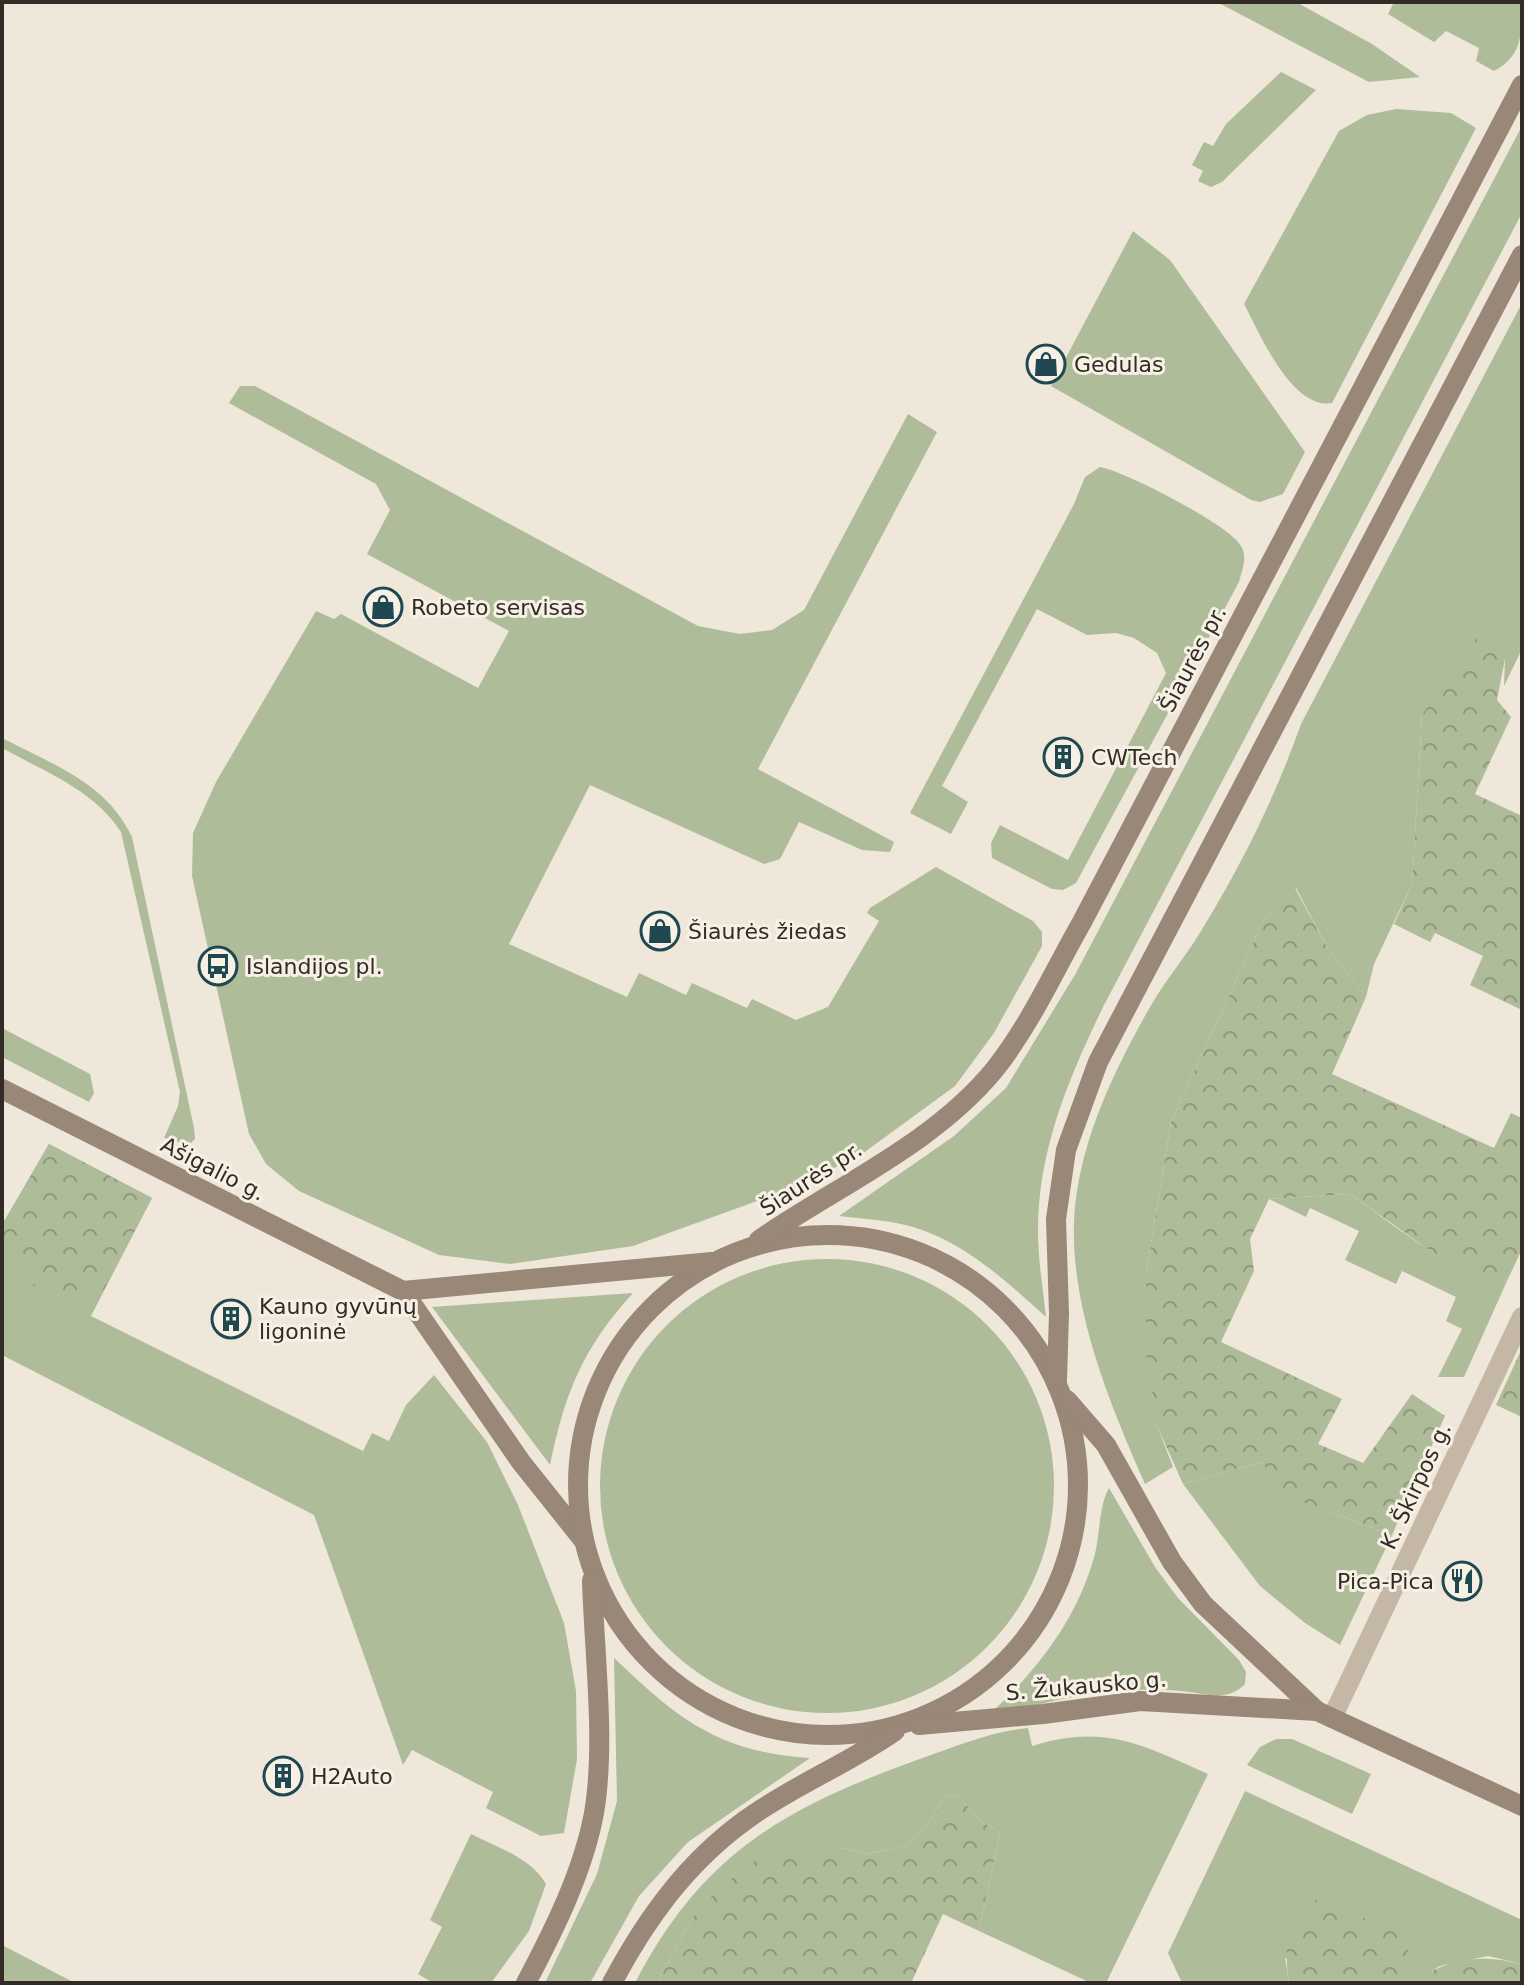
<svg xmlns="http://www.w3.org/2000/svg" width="1524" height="1985" viewBox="0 0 1524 1985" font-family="'DejaVu Sans',sans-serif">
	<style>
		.green { fill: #aebc9a }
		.forest { fill: url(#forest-crowns) }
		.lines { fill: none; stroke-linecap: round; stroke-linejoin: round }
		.minor { stroke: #c5b7a6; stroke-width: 20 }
		.secondary { stroke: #998778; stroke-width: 20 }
		.labels { text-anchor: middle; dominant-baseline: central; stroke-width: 6; stroke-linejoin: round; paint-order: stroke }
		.poi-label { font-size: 22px; fill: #322b26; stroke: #f7f0e5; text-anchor: start }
		.street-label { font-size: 22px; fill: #322b26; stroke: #f7f0e5 }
	</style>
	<defs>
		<pattern id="forest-crowns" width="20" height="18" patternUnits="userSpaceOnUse" patternTransform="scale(2)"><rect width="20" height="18" fill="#aebc9a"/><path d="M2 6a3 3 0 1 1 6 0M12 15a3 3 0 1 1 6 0" fill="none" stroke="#8e997d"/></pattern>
	</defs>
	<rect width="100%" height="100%" fill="#efe7d9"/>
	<g class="green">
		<polygon points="1217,2 1296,2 1372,44 1420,77 1369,82"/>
		<path d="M 1394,2 L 1522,2 C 1522,32 1523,56 1494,71 L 1476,61 L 1479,48 L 1446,31 L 1434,42 L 1388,14 Z"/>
		<polygon points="1281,72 1316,90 1222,182 1211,187 1198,181 1203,171 1192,165 1204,142 1213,146 1226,124"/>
		<path d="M 1396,109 L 1451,113 L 1476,128 L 1332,403 C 1292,410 1260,334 1244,304 L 1339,131 L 1367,115 Z"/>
		<path d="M 1522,126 L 1522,213 L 1103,1007 C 1069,1078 1038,1149 1038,1231 C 1038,1259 1043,1289 1046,1317 C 1006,1281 966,1243 913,1227 C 890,1220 863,1219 839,1216 L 954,1136 L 1006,1088 L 1076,973 Z"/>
		<polygon points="1133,231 1170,260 1305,452 1283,494 1260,502 1251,500 1051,386"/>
		<path d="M 1522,303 L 1522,649 L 1504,686 L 1505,659 L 1422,715 L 1412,884 L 1374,964 L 1366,997 L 1328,949 L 1296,888 L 1264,919 L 1171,1122 L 1146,1274 L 1158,1428 L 1173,1467 L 1145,1484 C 1110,1404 1071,1311 1074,1222 C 1077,1147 1113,1072 1150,1007 C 1166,979 1188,954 1204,926 C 1243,862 1276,795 1301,724 Z"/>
		<polygon points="240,386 255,386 698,626 740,634 772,630 804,610 908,414 937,432 758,769 894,842 890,852 862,850 799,822 780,859 764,864 590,785 509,944 627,997 639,973 686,995 692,983 747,1008 752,999 796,1020 828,1007 879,921 867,913 870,908 936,867 1033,921 1042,932 1042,946 994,1033 955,1086 862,1154 796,1187 633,1246 510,1264 439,1255 299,1191 266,1164 249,1134 192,876 193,833 216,782 316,611 334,619 341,614 478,688 509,631 367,554 390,510 376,484 229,403"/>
		<path d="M 1100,467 C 1124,471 1230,525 1241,546 C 1248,557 1242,570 1239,582 L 1076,883 L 1063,890 L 1052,889 L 992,858 L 991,843 L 1000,825 L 1068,860 L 1166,673 L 1157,653 L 1134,638 L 1116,633 L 1087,635 L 1037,609 L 942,786 L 968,802 L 951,834 L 910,813 L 1074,504 L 1085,477 Z"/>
		<path d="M 2,738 C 52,764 107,783 132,837 L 194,1128 L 195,1139 L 189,1145 L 164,1138 L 178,1106 L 180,1092 L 121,832 C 94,790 45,772 2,748 Z"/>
		<polygon points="2,1028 90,1074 94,1093 89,1102 2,1057"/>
		<polygon points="49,1144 152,1198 91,1316 363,1451 372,1433 389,1441 406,1405 434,1375 487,1442 518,1505 564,1623 576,1691 577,1759 564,1833 541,1836 486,1808 493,1792 412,1750 403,1765 314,1515 2,1355 2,1225"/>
		<path d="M 1350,1194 C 1399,1229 1447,1270 1507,1281 L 1464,1377 L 1438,1377 L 1462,1329 L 1446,1321 L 1456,1297 L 1402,1271 L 1396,1284 L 1345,1260 L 1359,1231 L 1310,1208 L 1306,1217 L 1269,1199 Z"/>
		<circle cx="827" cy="1486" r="227"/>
		<path d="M 633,1293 C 583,1348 565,1392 550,1465 L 432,1307 Z"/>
		<polygon points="1263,1462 1330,1512 1392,1535 1340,1645 1305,1623 1260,1586 1183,1484"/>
		<path d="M 1109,1488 L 1155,1567 L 1178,1598 L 1239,1660 L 1246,1672 L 1245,1684 C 1227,1703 1204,1693 1181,1691 C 1117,1685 1055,1698 995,1717 L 993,1711 C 1040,1667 1078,1617 1095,1554 C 1100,1533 1099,1506 1109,1488 Z"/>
		<path d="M 614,1658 C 678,1719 718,1752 810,1758 L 688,1842 L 639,1896 L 590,1983 L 545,1983 L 597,1874 L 617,1801 Z"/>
		<path d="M 1028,1728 L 1032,1746 C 1105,1723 1143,1745 1208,1774 L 1106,1983 L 1091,1983 L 979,1931 L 1000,1832 L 982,1822 L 957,1795 L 945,1797 L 932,1818 L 907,1845 L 867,1854 L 844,1848 L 811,1854 L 691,1920 L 657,1983 L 635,1983 C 702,1854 784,1808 917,1760 C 954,1747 989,1732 1028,1728 Z"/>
		<polygon points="1276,1739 1292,1739 1371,1774 1352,1814 1247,1765 1260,1747"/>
		<polygon points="1245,1791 1522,1920 1522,1964 1488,1956 1440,1966 1417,1979 1285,1958 1289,1983 1182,1983 1168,1953"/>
		<path d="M 471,1834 C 496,1847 532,1858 546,1884 L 529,1931 L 491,1983 L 433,1983 L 418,1974 L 442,1927 L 430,1920 Z"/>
		<polygon points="2,1945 75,1983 2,1983"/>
	</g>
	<g class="forest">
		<polygon points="1479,634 1505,659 1497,700 1511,717 1475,794 1522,816 1520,1009 1470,985 1483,956 1435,933 1430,942 1394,924 1412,884 1422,715"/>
		<polygon points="1295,888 1328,949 1366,997 1332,1074 1494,1148 1511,1113 1522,1118 1522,1249 1507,1281 1477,1276 1432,1252 1350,1194 1269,1199 1250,1239 1254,1271 1221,1342 1342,1399 1318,1444 1363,1463 1412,1394 1445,1416 1392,1535 1276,1492 1263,1462 1183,1484 1158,1428 1146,1353 1146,1274 1171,1122 1264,919"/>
		<polygon points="49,1144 152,1198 99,1299 34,1286 2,1243 2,1225"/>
		<polygon points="1522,1348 1522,1417 1496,1405"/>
		<polygon points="957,1795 982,1822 1000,1832 979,1931 943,1914 911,1983 657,1983 691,1920 716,1891 762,1855 844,1848 867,1854 907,1845 932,1818 945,1797"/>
		<path d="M 1317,1898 L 1403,1935 L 1417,1978 C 1455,1958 1480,1954 1522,1964 L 1522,1983 L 1289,1983 C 1283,1938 1287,1931 1317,1898 Z"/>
	</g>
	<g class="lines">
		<polyline class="minor" points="1332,1718 1522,1317"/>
		<g class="secondary">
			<polyline points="2,1089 403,1291 521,1462 584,1541"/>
			<circle cx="828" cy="1485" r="250"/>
			<path d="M 759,1240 C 837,1186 934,1144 995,1069 C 1030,1025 1054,971 1082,922 L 1522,85"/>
			<polyline points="403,1291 712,1262"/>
			<polyline points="1057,1380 1059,1313 1056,1219 1066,1150 1098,1062 1522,255"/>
			<polyline points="1067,1400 1106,1445 1172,1562 1203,1604 1317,1711 1522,1806"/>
			<polyline points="919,1725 1043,1714 1140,1701 1317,1711"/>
			<path d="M 526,1983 C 554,1930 583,1872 594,1813 C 606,1743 594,1652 592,1580"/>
			<path d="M 612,1983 C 646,1919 687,1862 747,1819 C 792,1786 848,1764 895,1731"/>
		</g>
	</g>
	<defs>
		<symbol id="shop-ring" viewBox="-11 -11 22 22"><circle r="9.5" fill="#f7f0e5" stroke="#204850" stroke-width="1.5"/><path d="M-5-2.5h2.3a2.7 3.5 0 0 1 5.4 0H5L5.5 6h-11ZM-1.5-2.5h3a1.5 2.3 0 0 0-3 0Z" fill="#204850"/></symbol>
		<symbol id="building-ring" viewBox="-11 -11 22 22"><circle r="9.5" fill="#f7f0e5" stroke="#204850" stroke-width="1.5"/><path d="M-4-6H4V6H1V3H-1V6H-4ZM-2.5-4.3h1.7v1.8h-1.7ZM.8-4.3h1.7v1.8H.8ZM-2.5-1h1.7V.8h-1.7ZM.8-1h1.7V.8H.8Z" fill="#204850"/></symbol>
		<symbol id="bus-ring" viewBox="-11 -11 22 22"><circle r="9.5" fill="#f7f0e5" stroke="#204850" stroke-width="1.5"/><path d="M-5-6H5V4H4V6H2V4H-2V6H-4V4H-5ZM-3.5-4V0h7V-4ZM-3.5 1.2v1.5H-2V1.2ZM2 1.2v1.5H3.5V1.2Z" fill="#204850"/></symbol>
		<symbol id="restaurant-ring" viewBox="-11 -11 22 22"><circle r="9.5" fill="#f7f0e5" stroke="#204850" stroke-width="1.5"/><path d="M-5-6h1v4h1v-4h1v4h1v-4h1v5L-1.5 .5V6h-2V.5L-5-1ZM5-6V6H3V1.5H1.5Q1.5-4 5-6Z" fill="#204850"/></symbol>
	</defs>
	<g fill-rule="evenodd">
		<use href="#shop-ring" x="1024" y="342" width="44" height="44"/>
		<use href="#shop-ring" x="361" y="585" width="44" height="44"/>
		<use href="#building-ring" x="1041" y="735" width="44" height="44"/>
		<use href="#shop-ring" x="638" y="909" width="44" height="44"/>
		<use href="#bus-ring" x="196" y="944" width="44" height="44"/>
		<use href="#building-ring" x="209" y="1297" width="44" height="44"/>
		<use href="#restaurant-ring" x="1440" y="1559" width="44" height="44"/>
		<use href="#building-ring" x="261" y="1754" width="44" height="44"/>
	</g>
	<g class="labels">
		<g class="poi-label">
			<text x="1074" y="364">Gedulas</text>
			<text x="411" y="607">Robeto servisas</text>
			<text x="1091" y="757">CWTech</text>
			<text x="688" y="931">Šiaurės žiedas</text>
			<text x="246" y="966">Islandijos pl.</text>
			<text x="259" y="1306">Kauno gyvūnų<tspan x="259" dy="25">ligoninė</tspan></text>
			<text x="1434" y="1581" text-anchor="end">Pica-Pica</text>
			<text x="311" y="1776">H2Auto</text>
		</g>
		<g class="street-label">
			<text transform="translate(1193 659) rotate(-62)">Šiaurės pr.</text>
			<text transform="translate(213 1169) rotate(27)">Ašigalio g.</text>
			<text transform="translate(811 1179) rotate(-33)">Šiaurės pr.</text>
			<text transform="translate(1416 1486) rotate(-65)">K. Škirpos g.</text>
			<text transform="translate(1086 1686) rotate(-5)">S. Žukausko g.</text>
		</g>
	</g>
	<rect width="1524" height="1985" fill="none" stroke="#322b26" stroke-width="8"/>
</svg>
